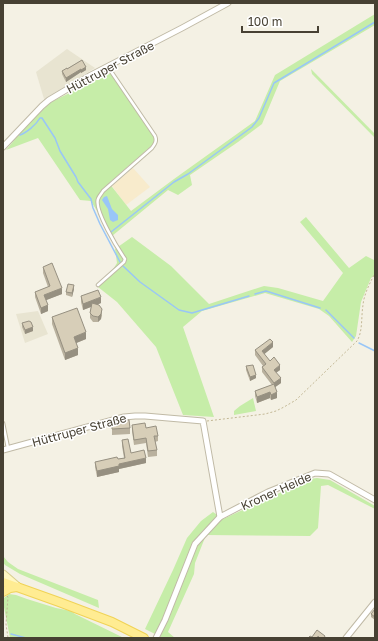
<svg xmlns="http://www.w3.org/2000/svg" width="378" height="641" viewBox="0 0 378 641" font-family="'Golos Text',sans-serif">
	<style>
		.residential { fill: #e8e4d1 }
		.commercial { fill: #f8ebcc }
		.green { fill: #c6eda8 }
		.water { fill: #99c6f7 }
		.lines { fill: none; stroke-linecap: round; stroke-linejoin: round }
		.stream { stroke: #99c6f7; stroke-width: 1.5 }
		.lane-casing { stroke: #c0baa6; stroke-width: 4.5 }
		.street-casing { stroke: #c0baa6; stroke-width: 7 }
		.secondary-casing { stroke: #d8ce8f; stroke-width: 9 }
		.primary-casing { stroke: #f0d356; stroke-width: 10 }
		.path { stroke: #c3b895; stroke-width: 1; stroke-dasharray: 2 2; stroke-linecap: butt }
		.lane { stroke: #fff; stroke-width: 2.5 }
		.street { stroke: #fff; stroke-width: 5 }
		.secondary { stroke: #fff7c3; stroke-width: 7 }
		.primary { stroke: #ffec92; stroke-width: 8 }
		.wall { fill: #b9b19e }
		.shaded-wall { fill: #969081 }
		.building { fill: #d7ceb8; stroke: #969081 }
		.labels { text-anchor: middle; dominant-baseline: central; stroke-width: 3; stroke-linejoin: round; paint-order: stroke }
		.street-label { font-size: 12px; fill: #474133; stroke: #fff }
	</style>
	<rect width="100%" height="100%" fill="#f4f1e4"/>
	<g class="residential">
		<polygon points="67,49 95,68 44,99 36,72"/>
		<polygon points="38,311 48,334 25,343 16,314"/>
	</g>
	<polygon class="commercial" points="133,168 150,187 126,205 112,186"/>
	<g class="green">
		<polygon points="375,14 375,25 280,81 262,124 238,142 190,175 192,185 178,195 168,190 112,236 91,201 80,200 38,138 6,150 28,124 51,102 111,73 158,140 109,183 131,211 174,179 255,121 275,75"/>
		<polygon points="311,69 375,134 375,138 312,74"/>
		<polygon points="306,217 349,268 366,256 374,260 375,259 375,275 371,278 361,302 356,336 352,342 329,316 319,309 265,293 202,311 183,327 214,417 183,415 156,347 117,302 98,287 112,271 117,263 115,249 132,237 171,266 209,304 264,286 278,288 323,301 343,273 300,222"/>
		<polygon points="253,398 256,411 234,415 234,411 240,406"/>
		<polygon points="317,478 330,480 375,506 375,509 328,485 321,486 318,528 310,536 206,535 195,563 194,574 168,632 175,638 163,638 145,629 173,570 187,538 201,521 213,512 223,519 310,479"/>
		<polygon points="3,556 8,562 18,569 98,600 99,608 20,574 5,565 3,562"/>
		<polygon points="9,594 16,595 27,599 56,608 71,611 75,614 124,638 10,638 3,602 4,598"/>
	</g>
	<polygon class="water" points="107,196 112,209 118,215 118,220 113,222 110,220 108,209 102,200 104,197"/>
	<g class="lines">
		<g class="stream">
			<path d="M 20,135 C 26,133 36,125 40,118 L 42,118 L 55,138 L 60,151 L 76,177 L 78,182 L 91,199 L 93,208 L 100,224 L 120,262"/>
			<polyline points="111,232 174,182 188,174 252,127 259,118 274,83 375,22"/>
			<polyline points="123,266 140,282 179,310 192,313 249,296"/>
			<polyline points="255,294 266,291 320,308"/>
			<polyline points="326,310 354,338"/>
			<polyline points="359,343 375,351"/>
			<polyline points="11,634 26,638"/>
		</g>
		<defs>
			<g id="lane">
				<path d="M 98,285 L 124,262 L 125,259 C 118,249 94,210 98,199 C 99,196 102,193 103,191 L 152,148 C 155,144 157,141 155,136 L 108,67"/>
				<polyline points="3,423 8,448"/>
			</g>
			<g id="street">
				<polyline points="3,147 42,106 49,100 91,75 182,28 228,3"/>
				<polyline points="3,450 124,417 135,416 145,416 203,421 220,517 268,492 315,473 329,474 375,500"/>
				<polyline points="156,638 165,620 195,544 220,517"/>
				<polyline points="346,638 375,602"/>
			</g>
			<polyline id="secondary" points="3,574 18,587"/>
			<g id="primary">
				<polyline points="3,582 59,602 112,622 144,638"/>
				<polyline points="3,592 10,588 17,587"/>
			</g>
		</defs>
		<use href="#lane" class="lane-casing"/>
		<use href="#street" class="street-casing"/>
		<use href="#secondary" class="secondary-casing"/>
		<use href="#primary" class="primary-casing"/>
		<g class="path">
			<path d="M 207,421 L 265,414 L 276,411 L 284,407 L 296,400 L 357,341 C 363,331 361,317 363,305 C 364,294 370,283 375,273"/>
			<polyline points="3,565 3,566"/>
			<polyline points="7,596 8,597 6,624 8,638"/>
		</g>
		<use href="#lane" class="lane"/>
		<use href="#street" class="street"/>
		<use href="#secondary" class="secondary"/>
		<use href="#primary" class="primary"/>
	</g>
	<g class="wall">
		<polygon points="82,60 86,70 81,73 81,72 66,82 62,74 62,71 67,69"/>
		<polygon points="43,267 62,294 46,300 48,311 41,314 35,297 35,292 48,287 43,273"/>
		<polygon points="74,289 72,297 66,295 66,292"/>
		<polygon points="81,296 101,303 97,305 102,315 101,319 98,322 93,322 90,318 90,313 91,307 83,310 81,302"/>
		<polygon points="52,317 86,339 76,343 78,355 65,360 52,324"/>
		<polygon points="22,323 33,331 25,334 22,327"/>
		<polygon points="273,347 264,354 270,361 280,370 276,373 281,383 275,387 277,398 271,400 270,398 257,403 255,396 255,391 272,385 262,372 262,367 263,366 255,355 255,350"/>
		<polygon points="246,366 256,378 250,381 246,370"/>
		<polygon points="112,422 130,428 130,434 112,435"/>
		<polygon points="132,425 146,428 158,436 158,441 155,442 157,450 157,456 148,457 146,443 134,445 132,431"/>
		<polygon points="122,440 131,453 146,463 119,469 119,472 97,477 95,467 95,462 118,459 124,458 122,446"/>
		<polygon points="375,609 375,620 371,617 371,614"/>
	</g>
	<g class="shaded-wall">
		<polygon points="86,67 86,70 81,73 81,70"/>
		<polygon points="81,69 81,72 66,82 66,78"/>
		<polygon points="74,285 74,289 72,297 72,293"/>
		<polygon points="62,288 62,294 44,301 44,295"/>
		<polygon points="101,297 101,303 83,310 83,304"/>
		<polygon points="48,305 48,311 41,314 41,308"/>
		<polygon points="102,309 101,319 98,322 98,317"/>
		<polygon points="33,327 33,331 25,334 25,330"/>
		<polygon points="86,332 86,339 74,344 74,337"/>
		<polygon points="273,342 273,347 262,356 262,351"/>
		<polygon points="78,348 78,355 65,360 65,353"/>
		<polygon points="280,365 280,370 274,374 274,370"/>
		<polygon points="256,375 256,378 250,381 250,377"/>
		<polygon points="281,378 281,383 274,388 274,383"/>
		<polygon points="270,392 270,398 257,403 257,397"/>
		<polygon points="277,392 277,398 271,400 271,395"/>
		<polygon points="146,458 146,463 119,469 119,472 97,477 97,471 119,464"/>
	</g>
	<g class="building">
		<polygon points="82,60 86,67 81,70 81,69 66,78 62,71 67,68 67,69"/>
		<polygon points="52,263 62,288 44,295 48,305 41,308 35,292 50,286 43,267"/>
		<polygon points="68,284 74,285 72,293 66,292"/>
		<polygon points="98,290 101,297 83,304 81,296"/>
		<polygon points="92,303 99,305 102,309 101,314 98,317 93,316 90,313"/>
		<polygon points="77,308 86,332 74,337 78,348 65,353 52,317"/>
		<polygon points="29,321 31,322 33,327 25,330 22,323"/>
		<polygon points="270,339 273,342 262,351 270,361 274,357 280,365 274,370 281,378 274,383 262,367 266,364 255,350"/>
		<polygon points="253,365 256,375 250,377 246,366"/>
		<polygon points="274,384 277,392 271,395 270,392 257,397 255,391"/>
		<polygon points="129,420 130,428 112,429 112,422"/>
		<polygon points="145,423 146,428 156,426 158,436 154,436 157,450 148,451 146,438 134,440 132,425"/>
		<polygon points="128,439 131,453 144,450 146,458 119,464 119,466 97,471 95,462 117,457 118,459 125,458 122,440"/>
		<polygon points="375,609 375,617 371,614"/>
		<polygon points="317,630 325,636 324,638 320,638 318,636 317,638 308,638 310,636 312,637"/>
	</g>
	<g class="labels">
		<g class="street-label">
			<text transform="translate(110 67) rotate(-28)">Hüttruper Straße</text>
			<text transform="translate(79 430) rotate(-15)">Hüttruper Straße</text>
			<text transform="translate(276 491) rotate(-24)">Kroner Heide</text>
		</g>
	</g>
	<rect width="378" height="641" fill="none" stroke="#474133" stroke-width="8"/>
	<path d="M242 26v6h76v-6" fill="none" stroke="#474133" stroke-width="2"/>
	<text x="248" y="26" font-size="12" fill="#474133" stroke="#ffffff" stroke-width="3" paint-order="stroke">100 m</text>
</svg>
